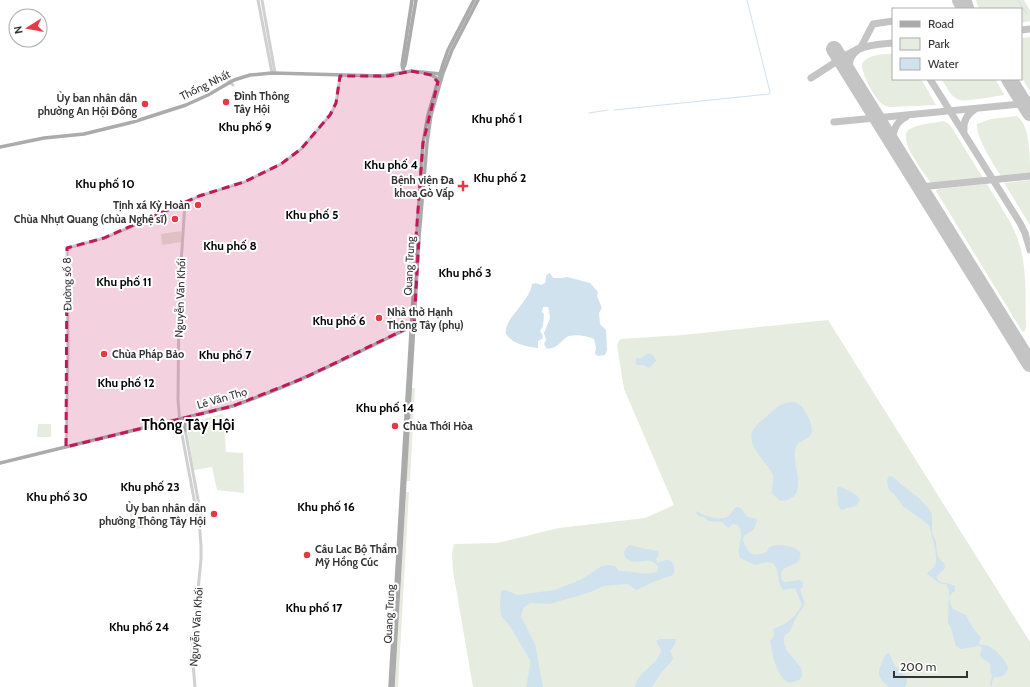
<svg xmlns="http://www.w3.org/2000/svg" width="1030" height="687" viewBox="0 0 1030 687" font-family="Cabin,sans-serif">
	<style>
		.green { fill: #e6ecdf }
		.water { fill: #cfe2ee }
		.lines { fill: none; stroke-linecap: round; stroke-linejoin: round }
		.stream { stroke: #cfe2ee; stroke-width: 1 }
		.taxiway { stroke: #c4c4c4; stroke-width: 7 }
		.runway { stroke: #c4c4c4; stroke-width: 16 }
		.minor { stroke: #d0d0d0; stroke-width: 3 }
		.major { stroke: #ababab; stroke-width: 3.5 }
		.marked { fill: #c2185b; fill-opacity: 0.2; stroke: #c2185b; stroke-width: 3; stroke-dasharray: 8 5; stroke-linejoin: round }
		.poi-dot { fill: #e63946; stroke: #fff; stroke-width: 1.5 }
		.labels { text-anchor: middle; dominant-baseline: central; stroke-width: 4; stroke-linejoin: round; paint-order: stroke }
		.street-label { font-size: 11px; fill: #333; stroke: #fff }
		.poi-label { font-size: 11px; font-weight: bold; fill: #333; stroke: #fff; text-anchor: start }
		.neighbourhood-label { font-size: 12px; font-weight: bold; fill: #000; stroke: #fff }
		.district-label { font-size: 15px; font-weight: bold; fill: #000; stroke: #fff }
	</style>
	<rect width="100%" height="100%" fill="#fff"/>
	<g class="green">
		<polygon points="976,0 1024,0 1030,10 1030,21 1021,23 1021,9 979,9"/>
		<polygon points="1030,37 1030,91 1021,77 1021,38"/>
		<path d="M 893,54 L 893,79 L 921,79 L 936,105 L 892,107 C 888,107 885,106 882,104 C 875,99 861,73 862,64 C 868,54 883,54 893,54 Z"/>
		<path d="M 942,79 L 995,79 L 1004,94 L 1004,95 C 994,96 965,103 957,99 C 951,96 945,85 942,79 Z"/>
		<path d="M 1017,116 C 1030,125 1030,157 1030,174 L 1001,176 C 994,166 975,135 977,124 L 991,119 Z"/>
		<path d="M 943,121 L 948,123 L 952,128 L 983,178 L 933,183 L 930,182 C 924,172 895,137 910,129 C 918,124 934,123 943,121 Z"/>
		<polygon points="1030,180 1030,225 1004,183"/>
		<path d="M 987,184 C 997,201 1010,219 1017,237 C 1028,266 1025,299 1026,328 L 1024,332 L 1022,331 L 936,191 L 938,189 Z"/>
		<polygon points="181,231 181,242 162,245 161,234"/>
		<polygon points="828,320 1030,642 1030,687 473,687 453,571 452,554 454,544 498,543 559,528 645,518 674,505 624,389 617,345 620,339 683,335"/>
		<polygon points="412,388 415,388 410,481 406,481"/>
		<polygon points="223,414 226,452 243,453 244,493 217,490 212,467 194,470 186,423"/>
		<polygon points="38,424 51,424 51,437 37,437"/>
		<polygon points="406,492 409,492 398,687 395,687"/>
		<polygon points="129,512 149,525 148,527 134,529 132,528"/>
	</g>
	<g class="water">
		<path d="M 550,273 L 553,278 L 562,278 L 567,277 L 590,283 L 598,292 L 597,296 L 602,308 L 599,313 L 600,324 L 606,330 L 607,350 L 605,355 L 598,356 L 595,354 L 596,347 L 594,339 C 588,336 576,334 569,336 C 560,340 561,347 547,349 L 544,344 L 546,340 L 544,333 L 550,318 L 549,310 L 548,307 L 543,307 L 542,312 L 544,314 L 543,326 L 540,331 L 543,336 L 542,339 L 538,341 L 538,348 C 526,346 514,345 506,334 C 503,319 530,302 532,284 L 536,283 L 541,285 L 545,283 C 547,278 544,275 550,273 Z"/>
		<path d="M 647,354 C 651,353 655,356 656,361 L 649,368 L 643,365 L 636,365 L 636,358 L 641,358 Z"/>
		<path d="M 792,402 C 795,402 798,403 800,405 C 806,410 816,429 810,436 C 805,441 797,440 795,450 C 792,467 811,498 781,501 L 772,494 C 771,488 774,483 773,476 C 772,471 768,467 765,463 C 758,455 747,440 753,430 C 756,425 762,420 766,417 C 775,409 780,403 792,402 Z"/>
		<path d="M 889,476 L 893,477 L 903,486 L 918,497 L 929,509 L 932,514 L 932,533 L 936,542 L 937,554 L 939,558 L 944,563 L 945,568 L 936,577 C 940,585 948,582 955,586 L 955,591 L 952,593 L 949,598 L 951,606 L 953,609 L 966,615 L 972,626 L 981,638 L 979,643 L 980,645 C 982,645 984,645 986,645 C 995,648 1007,661 1008,669 C 1005,675 1001,678 994,677 L 992,682 L 992,687 L 990,685 L 992,676 C 987,663 996,666 981,658 L 980,654 L 982,649 L 981,647 L 978,646 L 961,649 L 956,646 L 951,628 L 948,623 L 949,590 L 946,584 L 941,584 L 927,574 C 929,570 933,570 935,565 C 939,556 931,535 929,525 L 903,506 L 894,494 L 889,490 L 887,480 Z"/>
		<path d="M 838,487 C 844,487 857,494 860,499 C 856,510 851,505 843,510 L 840,509 L 838,504 L 837,489 Z"/>
		<path d="M 736,507 C 743,507 742,512 747,516 C 749,518 755,518 757,519 C 756,527 753,532 745,535 L 743,539 C 747,554 752,557 767,552 L 769,547 C 779,543 793,545 800,552 C 804,570 776,561 782,580 L 785,582 L 800,580 L 803,582 L 803,586 L 800,590 L 805,604 L 794,621 L 790,632 L 785,635 C 779,648 795,658 801,668 C 806,679 796,683 787,682 C 775,672 773,656 770,641 L 774,636 L 773,630 L 775,628 C 788,624 795,617 802,605 L 795,588 L 783,590 C 776,582 780,570 773,563 L 767,562 L 755,565 L 740,558 C 735,549 746,535 738,525 L 733,524 L 728,528 L 722,522 L 708,521 L 704,517 L 699,516 L 696,513 L 697,511 C 704,516 718,521 727,517 C 731,515 732,510 736,507 Z"/>
		<path d="M 630,545 L 645,549 L 658,551 L 659,554 L 656,559 L 657,562 C 661,563 663,560 667,560 C 675,560 675,570 673,575 L 653,582 L 637,590 L 635,589 L 627,584 L 603,586 L 591,592 L 560,601 L 550,604 L 530,603 L 523,608 L 521,616 L 535,644 L 543,687 L 526,687 L 530,666 L 530,660 L 511,628 L 501,615 L 500,604 L 501,591 L 506,590 L 517,595 L 555,590 L 580,580 L 602,566 L 608,565 L 615,566 L 619,571 C 632,570 642,576 657,572 L 658,567 C 650,554 638,566 629,560 C 621,556 624,548 630,545 Z"/>
		<path d="M 660,639 L 676,639 L 675,644 L 670,651 L 673,658 L 672,661 L 661,673 L 652,687 L 635,687 C 638,670 658,666 661,650 L 656,641 Z"/>
		<path d="M 888,653 L 889,653 L 895,666 L 906,677 L 907,683 L 905,687 L 889,687 C 881,680 876,676 881,665 C 883,660 884,656 888,653 Z"/>
	</g>
	<g class="lines">
		<g class="stream">
			<polyline points="1018,0 1027,14"/>
			<polyline points="614,110 769,94 770,92 747,0"/>
			<polyline points="589,113 608,110"/>
		</g>
		<g class="taxiway">
			<polyline points="968,0 971,9"/>
			<polyline points="1021,30 1030,29"/>
			<path d="M 850,76 C 844,44 871,45 893,43"/>
			<polyline points="811,78 848,54 861,47 873,24 893,21"/>
			<polyline points="930,79 1020,223 1025,233 1030,250"/>
			<polyline points="1018,93 1030,101"/>
			<polyline points="834,122 1030,103"/>
			<path d="M 964,131 C 963,122 966,115 974,110"/>
			<path d="M 894,146 C 891,134 895,122 906,117"/>
			<polyline points="920,187 1030,176"/>
		</g>
		<g class="runway">
			<polyline points="960,0 965,9"/>
			<polyline points="834,49 1030,364"/>
			<polyline points="1009,79 1030,113"/>
		</g>
		<g class="minor">
			<polyline points="258,0 272,73"/>
			<polyline points="262,0 275,73"/>
			<polyline points="231,76 228,83 231,83 233,85"/>
			<polyline points="185,202 179,295 178,400 180,424 197,515 199,518"/>
			<polyline points="185,429 201,516 199,518 201,546 201,559 192,652 195,687"/>
			<polyline points="66,447 68,349 67,248 104,238 152,218 199,196 244,182 281,164 301,149 330,115 336,103 340,76"/>
		</g>
		<g class="major">
			<polyline points="403,68 405,65 416,0"/>
			<polyline points="404,72 402,65 412,0"/>
			<polyline points="431,75 435,77 438,82"/>
			<polyline points="0,147 44,138 84,134 133,122 186,105 208,95 234,80 250,75 272,73 383,76 411,71 441,74"/>
			<polyline points="185,430 185,422 190,417"/>
			<path d="M 0,463 L 233,406 C 295,385 354,354 413,326"/>
			<polyline points="390,687 415,264 423,143 428,115 443,64 448,50 474,0"/>
			<polyline points="393,687 419,237 427,143 431,115 443,73 452,50 478,0"/>
		</g>
	</g>
	<path class="marked" d="M 411,71 L 431,75 L 438,82 L 423,143 L 416,237 L 419,237 L 414,325 L 304,378 L 233,406 L 66,447 L 67,248 L 104,238 L 199,196 L 244,182 L 281,164 L 301,149 L 330,115 L 336,103 L 340,76 L 388,76 Z"/>
	<g class="poi-dot">
		<circle cx="226" cy="102" r="4"/>
		<circle cx="145" cy="104" r="4"/>
		<path d="M461 180h4v4h4v4h-4v4h-4v-4h-4v-4h4z"/>
		<circle cx="198" cy="205" r="4"/>
		<circle cx="175" cy="219" r="4"/>
		<circle cx="379" cy="318" r="4"/>
		<circle cx="104" cy="354" r="4"/>
		<circle cx="395" cy="426" r="4"/>
		<circle cx="214" cy="514" r="4"/>
		<circle cx="307" cy="555" r="4"/>
	</g>
	<g class="labels">
		<g class="street-label">
			<text transform="translate(205 85) rotate(-26)">Thống Nhất</text>
			<text transform="translate(409 266) rotate(-87)">Quang Trung</text>
			<text transform="translate(67 284) rotate(-91)">Đường số 8</text>
			<text transform="translate(180 298) rotate(-88)">Nguyễn Văn Khối</text>
			<text transform="translate(222 398) rotate(-16)">Lê Văn Thọ</text>
			<text transform="translate(389 614) rotate(-87)">Quang Trung</text>
			<text transform="translate(196 627) rotate(-86)">Nguyễn Văn Khối</text>
		</g>
		<g class="poi-label">
			<text x="234" y="96">Đình Thông<tspan x="234" dy="13">Tây Hội</tspan></text>
			<text x="137" y="98" text-anchor="end">Ủy ban nhân dân<tspan x="137" dy="13">phường An Hội Đông</tspan></text>
			<text x="454" y="180" text-anchor="end">Bệnh viện Đa<tspan x="454" dy="13">khoa Gò Vấp</tspan></text>
			<text x="190" y="205" text-anchor="end">Tịnh xá Kỳ Hoàn</text>
			<text x="167" y="219" text-anchor="end">Chùa Nhựt Quang (chùa Nghệ sĩ)</text>
			<text x="387" y="312">Nhà thờ Hạnh<tspan x="387" dy="13">Thông Tây (phụ)</tspan></text>
			<text x="112" y="354">Chùa Pháp Bảo</text>
			<text x="403" y="426">Chùa Thới Hòa</text>
			<text x="206" y="508" text-anchor="end">Ủy ban nhân dân<tspan x="206" dy="13">phường Thông Tây Hội</tspan></text>
			<text x="315" y="549">Câu Lạc Bộ Thẩm<tspan x="315" dy="13">Mỹ Hồng Cúc</tspan></text>
		</g>
		<g class="neighbourhood-label">
			<text x="497" y="118">Khu phố 1</text>
			<text x="245" y="126">Khu phố 9</text>
			<text x="391" y="164">Khu phố 4</text>
			<text x="500" y="177">Khu phố 2</text>
			<text x="105" y="183">Khu phố 10</text>
			<text x="312" y="214">Khu phố 5</text>
			<text x="230" y="245">Khu phố 8</text>
			<text x="465" y="272">Khu phố 3</text>
			<text x="124" y="281">Khu phố 11</text>
			<text x="339" y="320">Khu phố 6</text>
			<text x="225" y="354">Khu phố 7</text>
			<text x="126" y="382">Khu phố 12</text>
			<text x="385" y="407">Khu phố 14</text>
			<text x="150" y="486">Khu phố 23</text>
			<text x="57" y="496">Khu phố 30</text>
			<text x="326" y="506">Khu phố 16</text>
			<text x="314" y="607">Khu phố 17</text>
			<text x="139" y="626">Khu phố 24</text>
		</g>
		<g class="district-label">
			<text x="188" y="425">Thông Tây Hội</text>
		</g>
	</g>
	<rect x="892" y="8" width="130" height="72" fill="#ffffff" stroke="#adadad"/>
	<rect x="900" y="21" width="20" height="6" fill="#ababab" stroke="#adadad"/>
	<text x="928" y="28" font-size="12" fill="#333333">Road</text>
	<rect x="900" y="38" width="20" height="12" fill="#e6ecdf" stroke="#adadad"/>
	<text x="928" y="48" font-size="12" fill="#333333">Park</text>
	<rect x="900" y="58" width="20" height="12" fill="#cfe2ee" stroke="#adadad"/>
	<text x="928" y="68" font-size="12" fill="#333333">Water</text>
	<g transform="translate(28 28) rotate(259)"><circle r="19" fill="#ffffff" stroke="#adadad"/>
	<path d="M0-3L7 15L0 10L-7 15Z" fill="#e63946"/>
	<text y="-6" font-size="11" font-weight="bold" text-anchor="middle" fill="#333333">N</text>
	</g>
	<path d="M894 671v6h73v-6" fill="none" stroke="#333333" stroke-width="2"/>
	<text x="900" y="671" font-size="12" fill="#333333" stroke="#ffffff" stroke-width="3" paint-order="stroke">200 m</text>
</svg>
